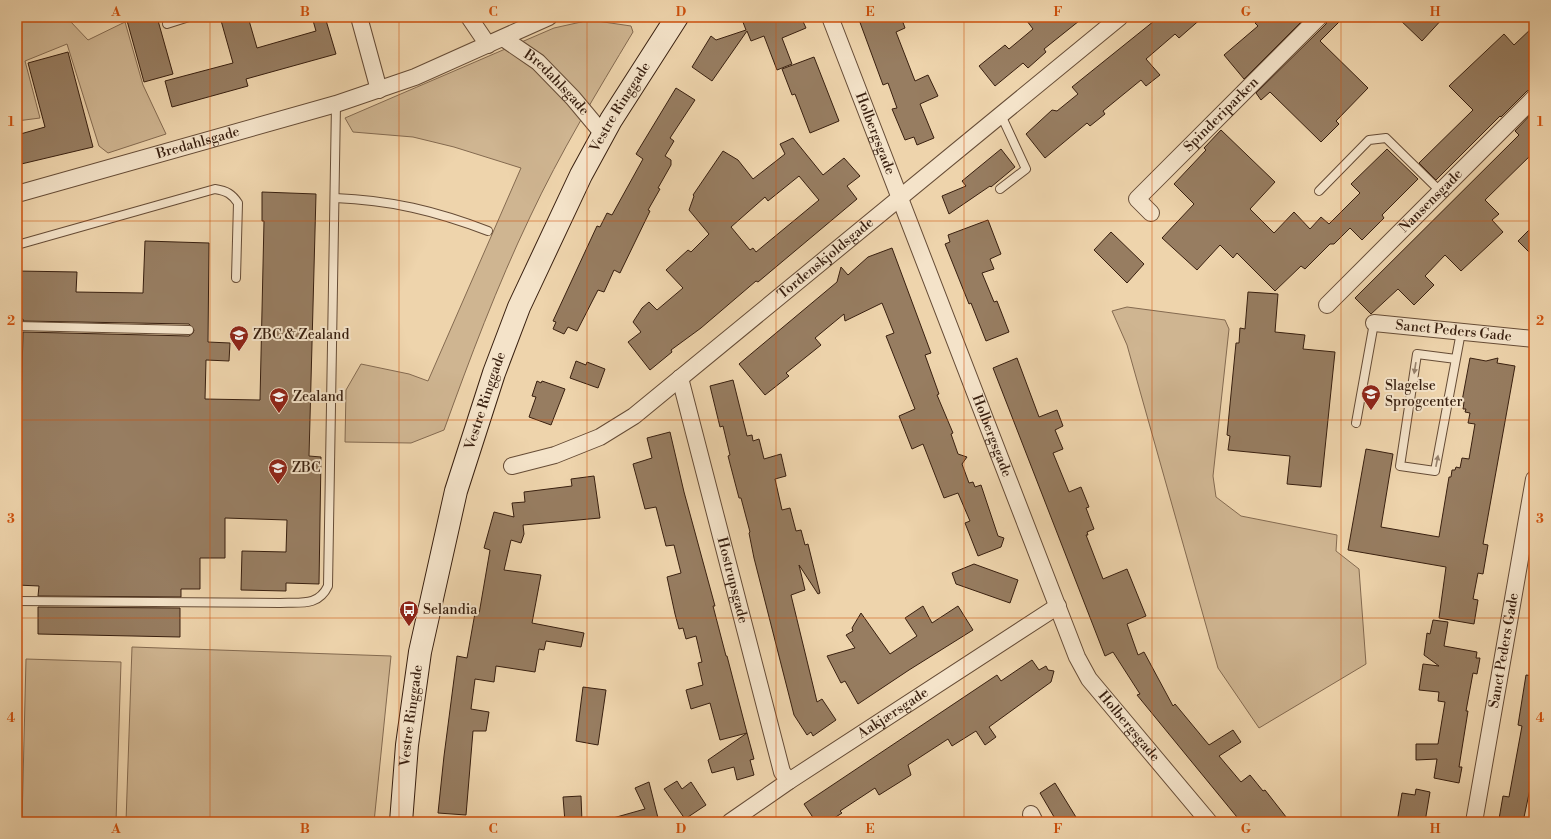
<svg xmlns="http://www.w3.org/2000/svg" width="1551" height="839" viewBox="0 0 1551 839" font-family="'Libre Bodoni',serif">
	<style>
		.green { fill: #cfb591; stroke: #846a50 }
		.building { fill: #977d61; stroke: #381f0f; fill-rule: evenodd }
		.lines { fill: none; stroke-linecap: round; stroke-linejoin: round }
		.lane-casing { stroke: #664c36; stroke-width: 10 }
		.street-casing { stroke: #664c36; stroke-width: 18 }
		.secondary-casing { stroke: #381f0f; stroke-width: 24 }
		.lane { stroke: #f4e3c9; stroke-width: 8 }
		.street { stroke: #f4e3c9; stroke-width: 16 }
		.secondary { stroke: #f4e3c9; stroke-width: 22 }
		.oneway { fill: #96816c }
		.grid { fill: none; stroke: #ce500c; stroke-width: 1; stroke-opacity: 0.55 }
		.labels { text-anchor: middle; dominant-baseline: central; stroke-width: 4; stroke-linejoin: round; paint-order: stroke }
		.street-label { font-size: 14px; fill: #381f0f; stroke: #f4e3c9 }
		.poi-label { font-size: 14px; fill: #381f0f; stroke: #f4e3c9; text-anchor: start }
		.neatline { fill: none; stroke: #ce500c; stroke-width: 1.5 }
		.grid-label { font-size: 13px; text-anchor: middle; font-weight: bold; fill: #ce500c }
	</style>
	<rect width="100%" height="100%" fill="#eed4ac"/>
	<filter id="stains"><feTurbulence type="fractalNoise" baseFrequency=".005" numOctaves="4"/><feColorMatrix values="0 0 0 0 .2 0 0 0 0 .09 0 0 0 0 .02 0 0 0 .5 -.17"/></filter>
	<radialGradient id="worn" r=".72"><stop offset=".6" stop-color="#630" stop-opacity="0"/><stop offset="1" stop-color="#630" stop-opacity=".3"/></radialGradient>
	<g class="green">
		<polygon points="17,17 59,17 70,21 88,40 125,22 143,85 166,134 108,153 99,146 67,44 25,61 40,118 17,121"/>
		<path d="M 590,20 L 631,26 L 633,32 C 597,92 560,153 530,217 C 497,286 470,358 444,430 L 411,443 L 345,442 L 346,390 L 361,364 L 409,374 L 428,381 L 521,168 L 454,147 L 413,137 L 353,132 L 345,118 L 554,28 Z"/>
		<polygon points="1127,307 1225,320 1229,329 1213,476 1216,497 1241,516 1337,535 1336,551 1359,569 1366,664 1259,728 1218,668 1127,345 1112,311"/>
		<polygon points="132,647 391,656 374,822 126,822"/>
		<polygon points="26,659 121,662 116,822 22,822"/>
	</g>
	<g class="building">
		<polygon points="126,17 157,17 173,74 144,82"/>
		<polygon points="220,17 248,17 257,48 316,31 312,17 325,17 336,54 246,79 248,86 172,107 165,81 233,63"/>
		<polygon points="741,17 801,17 806,28 782,38 792,64 777,70 764,36 751,41 747,31 712,81 692,67 711,36 716,40 746,30"/>
		<polygon points="858,17 901,17 905,28 896,32 915,81 928,75 938,96 920,104 934,138 917,145 914,137 905,140 892,109 897,108 888,83 883,85"/>
		<polygon points="1024,17 1084,17 1044,49 1046,52 1028,68 1023,63 995,86 979,66 1005,45 1009,49 1033,29"/>
		<polygon points="1159,17 1203,17 1179,38 1175,34 1146,59 1160,75 1146,86 1141,80 1103,111 1105,114 1090,126 1087,123 1045,158 1026,134 1052,110 1057,111 1078,94 1072,87"/>
		<polygon points="1263,17 1306,17 1244,79 1224,55 1258,26 1255,23"/>
		<polygon points="1328,17 1344,17 1320,41 1368,88 1336,121 1339,124 1321,142 1270,92 1261,100 1256,93 1326,24"/>
		<polygon points="1397,17 1444,17 1422,41"/>
		<polygon points="1534,26 1534,89 1527,91 1501,117 1500,116 1436,180 1419,163 1473,110 1449,86 1504,34 1514,45"/>
		<polygon points="68,52 93,147 17,165 17,135 45,127 28,63"/>
		<polygon points="814,57 839,121 810,133 795,94 792,95 782,69"/>
		<polygon points="676,88 695,100 670,138 674,141 665,156 671,160 671,165 658,188 660,189 648,210 650,211 620,273 614,270 604,292 598,290 577,331 568,327 564,334 553,329 556,322 553,321 597,226 600,227 607,213 612,215 643,159 636,154"/>
		<polygon points="1534,111 1534,152 1485,200 1499,214 1492,220 1503,232 1461,271 1445,255 1425,276 1434,285 1414,305 1398,289 1371,314 1355,298 1519,135 1515,131"/>
		<polygon points="1221,130 1275,182 1250,209 1274,233 1294,212 1310,229 1321,217 1329,224 1360,193 1351,184 1387,149 1418,179 1382,215 1384,218 1362,240 1350,228 1334,244 1330,244 1305,269 1301,266 1275,291 1237,253 1233,258 1220,245 1197,270 1162,238 1194,204 1174,184 1206,150 1204,148"/>
		<path d="M 793,138 L 823,175 L 844,158 L 860,176 L 847,186 L 857,199 L 758,282 L 756,281 L 701,328 L 671,350 L 672,352 L 650,370 L 628,342 L 641,332 L 633,322 L 642,308 L 649,302 L 657,310 L 683,288 L 666,270 L 688,250 L 691,252 L 709,234 L 689,210 L 694,196 L 693,195 L 723,151 L 738,160 L 753,179 L 785,154 L 780,144 ZM 799,176 L 819,200 L 756,252 L 753,248 L 750,250 L 731,227 L 765,197 L 768,201 Z"/>
		<polygon points="1001,149 1015,167 991,187 990,186 949,214 942,196 966,186 962,181"/>
		<polygon points="262,192 316,194 309,456 321,457 319,584 286,583 286,591 241,590 242,551 286,552 287,520 225,518 225,558 200,558 200,589 181,589 181,597 38,596 39,586 17,585 17,410 21,411 23,332 189,336 193,333 194,330 189,324 23,321 23,319 17,319 17,271 77,272 76,292 143,293 145,241 209,243 208,342 230,343 229,361 206,360 205,399 260,400 264,221 262,221"/>
		<polygon points="988,220 1001,254 990,259 994,269 982,273 994,302 997,301 1009,332 986,341 971,303 969,304 945,244 950,242 948,235"/>
		<polygon points="1534,225 1534,257 1518,241"/>
		<polygon points="1111,232 1144,264 1127,283 1094,250"/>
		<polygon points="892,248 931,353 925,355 939,394 937,395 953,433 951,434 958,454 967,457 962,464 969,483 973,482 975,487 981,485 998,536 1004,538 1001,547 978,556 965,523 970,521 958,493 944,498 923,444 912,449 899,416 915,409 886,336 894,333 882,303 845,321 844,314 815,338 821,345 786,373 789,376 765,395 739,364 837,282 841,267 848,275 868,257"/>
		<polygon points="1248,292 1278,294 1275,332 1305,335 1303,349 1335,352 1321,487 1287,484 1290,456 1228,450 1230,436 1227,435 1236,343 1239,343 1240,328 1245,329"/>
		<polygon points="1017,358 1039,417 1057,410 1063,426 1055,430 1063,449 1053,453 1069,492 1081,487 1089,507 1086,508 1094,529 1087,532 1088,535 1086,535 1103,579 1127,569 1146,616 1127,624 1138,655 1144,652 1173,706 1175,704 1209,745 1233,730 1241,742 1219,756 1241,782 1250,775 1263,791 1265,790 1290,822 1241,822 1137,695 1140,694 1113,652 1105,656 993,368"/>
		<polygon points="1470,358 1486,361 1498,358 1497,363 1515,366 1483,544 1488,545 1483,574 1478,573 1473,599 1478,600 1474,624 1439,618 1446,567 1348,550 1366,449 1393,454 1381,527 1439,537 1449,477 1451,477 1452,470 1455,470 1456,467 1460,468 1462,458 1469,459 1475,424 1468,423 1470,413 1465,412 1466,409 1463,409 1464,402 1462,401"/>
		<polygon points="576,361 586,365 587,362 605,369 598,388 570,378"/>
		<polygon points="733,380 747,436 752,435 753,441 759,439 764,459 781,454 786,476 775,479 782,510 790,508 796,531 801,530 805,545 808,544 820,593 818,594 799,565 805,590 791,595 817,702 822,699 836,720 813,736 811,732 807,735 794,715 754,558 749,533 750,532 741,498 739,498 728,456 730,455 723,426 720,427 710,386"/>
		<polygon points="537,381 541,383 542,381 565,389 551,425 529,417 536,397 532,396"/>
		<polygon points="670,432 684,492 715,606 713,606 726,656 727,656 747,733 720,740 710,703 691,709 686,690 703,685 698,663 702,662 696,636 686,639 683,628 679,629 675,614 667,577 681,573 674,545 666,546 656,507 645,509 633,464 652,458 647,438"/>
		<polygon points="594,476 600,518 523,525 524,534 521,543 511,540 504,570 541,575 532,623 584,633 581,647 546,641 544,650 539,649 535,672 496,666 494,682 475,679 471,709 489,712 486,731 473,731 466,815 438,813 444,756 457,656 467,658 475,613 479,614 490,550 484,548 494,512 514,517 512,503 525,502 524,492 572,486 571,479"/>
		<polygon points="974,564 1018,580 1010,603 956,584 952,573"/>
		<polygon points="923,606 932,623 958,606 973,630 909,670 858,704 845,681 841,683 827,656 855,648 846,635 853,631 852,628 861,613 890,654 917,636 905,618"/>
		<polygon points="38,607 180,608 180,637 38,634"/>
		<polygon points="1433,620 1448,622 1444,646 1477,652 1476,658 1480,658 1477,674 1473,673 1466,711 1468,711 1459,767 1462,767 1459,783 1434,778 1437,759 1416,760 1416,744 1438,744 1445,702 1438,701 1439,692 1419,690 1423,664 1439,666 1424,655 1427,633 1430,634"/>
		<polygon points="1032,660 1039,670 1046,666 1048,670 1054,671 1051,682 989,727 996,737 985,745 976,731 952,746 948,739 908,765 911,775 879,795 875,788 840,811 842,813 828,822 816,822 804,804 997,675 1001,681"/>
		<polygon points="1526,675 1534,676 1534,776 1533,775 1523,822 1518,822 1499,819 1503,796 1509,797 1522,726 1518,725"/>
		<polygon points="583,687 606,690 598,745 576,741"/>
		<polygon points="747,733 754,759 750,760 754,775 737,780 734,767 712,773 708,760"/>
		<polygon points="677,781 682,789 691,782 706,805 685,819 664,789"/>
		<polygon points="649,782 659,822 614,822 613,818 645,809 635,788"/>
		<polygon points="1055,783 1079,822 1057,822 1040,793"/>
		<polygon points="1416,789 1430,792 1425,822 1397,822 1402,793 1415,795"/>
		<polygon points="581,796 582,822 565,822 563,797"/>
	</g>
	<g class="lines">
		<defs>
			<g id="lane">
				<polyline points="167,24 189,17"/>
				<polyline points="1000,189 1026,169 1001,115"/>
				<polyline points="1319,191 1369,140 1386,138 1441,192"/>
				<path d="M 335,198 C 390,200 436,211 488,231"/>
				<path d="M 17,245 L 215,189 C 227,191 232,194 238,203 L 236,278"/>
				<polyline points="17,326 189,330"/>
				<polyline points="1456,359 1417,354 1400,466 1435,471 1461,332"/>
				<polyline points="1356,423 1374,323"/>
				<path d="M 17,601 L 280,603 C 300,602 318,607 328,586 L 336,104"/>
			</g>
			<g id="street">
				<polyline points="359,17 379,90"/>
				<polyline points="469,17 488,45"/>
				<path id="s1" d="M 830,17 L 1077,657 L 1089,679 L 1209,822"/>
				<path id="s2" d="M 503,38 L 538,62 L 573,98 L 603,134"/>
				<path id="s3" d="M 17,194 L 336,104 L 415,77 L 549,17"/>
				<path id="s4" d="M 1151,213 L 1137,199 L 1319,17"/>
				<path id="s5" d="M 1327,305 L 1534,98"/>
				<path id="s6" d="M 1374,323 L 1534,339"/>
				<path id="s7" d="M 680,378 L 782,772 L 789,781"/>
				<path id="s8" d="M 512,466 L 555,455 L 600,437 L 634,416 L 1120,17"/>
				<polyline points="1031,814 1035,822"/>
				<path id="s9" d="M 730,822 L 789,781 L 1058,606"/>
				<path id="s10" d="M 1474,822 L 1534,479"/>
			</g>
			<g id="secondary">
				<path id="s11" d="M 401,822 L 407,745 L 420,652 L 456,491 L 494,373 L 519,307 L 581,175 L 611,120 L 677,17"/>
			</g>
		</defs>
		<use href="#lane" class="lane-casing"/>
		<use href="#street" class="street-casing"/>
		<use href="#secondary" class="secondary-casing"/>
		<use href="#lane" class="lane"/>
		<use href="#street" class="street"/>
		<use href="#secondary" class="secondary"/>
	</g>
	<defs><path id="oneway-solid" d="M-6-.8H1V-3.2L6.5 0L1 3.2V.8H-6Z"/></defs>
	<g class="oneway">
		<use href="#oneway-solid" transform="translate(1415 368) rotate(99)"/>
		<use href="#oneway-solid" transform="translate(1437 461) rotate(-79)"/>
	</g>
	<path class="grid" d="M 210,17 L 210,822M 399,17 L 399,822M 587,17 L 587,822M 776,17 L 776,822M 964,17 L 964,822M 1152,17 L 1152,822M 1341,17 L 1341,822M 17,221 L 1534,221M 17,420 L 1534,420M 17,618 L 1534,618"/>
	<defs>
		<symbol id="school-pin" viewBox="-11 -11 22 30"><path d="M0 17L-7.5 6A9.5 9.5 0 1 1 7.5 6Z" fill="#8f2418" stroke="#f4e3c9"/><path d="M0-5L7-2L0 1L-7-2ZM-4 1L0 2.5L4 1V4Q0 6-4 4Z" fill="#fff"/></symbol>
		<symbol id="university-pin" viewBox="-11 -11 22 30"><path d="M0 17L-7.5 6A9.5 9.5 0 1 1 7.5 6Z" fill="#8f2418" stroke="#f4e3c9"/><path d="M0-5L7-2L0 1L-7-2ZM-4 1L0 2.5L4 1V4Q0 6-4 4Z" fill="#fff"/></symbol>
		<symbol id="bus-pin" viewBox="-11 -11 22 30"><path d="M0 17L-7.5 6A9.5 9.5 0 1 1 7.5 6Z" fill="#8f2418" stroke="#f4e3c9"/><path d="M-5-6H5V4H4V6H2V4H-2V6H-4V4H-5ZM-3.5-4V0h7V-4ZM-3.5 1.2v1.5H-2V1.2ZM2 1.2v1.5H3.5V1.2Z" fill="#fff"/></symbol>
	</defs>
	<g fill-rule="evenodd">
		<use href="#school-pin" x="228" y="324" width="22" height="30"/>
		<use href="#school-pin" x="1360" y="383" width="22" height="30"/>
		<use href="#university-pin" x="268" y="386" width="22" height="30"/>
		<use href="#university-pin" x="267" y="457" width="22" height="30"/>
		<use href="#bus-pin" x="398" y="599" width="22" height="30"/>
	</g>
	<g class="labels">
		<g class="street-label">
			<text stroke="none"><textPath href="#s2" startOffset="70">Bredahlsgade</textPath></text>
			<text stroke="none"><textPath href="#s11" startOffset="755">Vestre Ringgade</textPath></text>
			<text stroke="none"><textPath href="#s4" startOffset="139">Spinderiparken</textPath></text>
			<text stroke="none"><textPath href="#s1" startOffset="125">Holbergsgade</textPath></text>
			<text stroke="none"><textPath href="#s3" startOffset="188">Bredahlsgade</textPath></text>
			<text stroke="none"><textPath href="#s5" startOffset="147">Nansensgade</textPath></text>
			<text stroke="none"><textPath href="#s8" startOffset="381">Tordenskjoldsgade</textPath></text>
			<text stroke="none"><textPath href="#s6" startOffset="80">Sanct Peders Gade</textPath></text>
			<text stroke="none"><textPath href="#s11" startOffset="431">Vestre Ringgade</textPath></text>
			<text stroke="none"><textPath href="#s1" startOffset="449">Holbergsgade</textPath></text>
			<text stroke="none"><textPath href="#s7" startOffset="209">Hostrupsgade</textPath></text>
			<text stroke="none"><textPath href="#s10" startOffset="174">Sanct Peders Gade</textPath></text>
			<text stroke="none"><textPath href="#s9" startOffset="196">Aakjærsgade</textPath></text>
			<text stroke="none"><textPath href="#s11" startOffset="107">Vestre Ringgade</textPath></text>
			<text stroke="none"><textPath href="#s1" startOffset="773">Holbergsgade</textPath></text>
		</g>
		<g class="poi-label">
			<text x="253" y="335">ZBC &amp; Zealand</text>
			<text x="1385" y="386">Slagelse<tspan x="1385" dy="16">Sprogcenter</tspan></text>
			<text x="293" y="397">Zealand</text>
			<text x="292" y="468">ZBC</text>
			<text x="423" y="610">Selandia</text>
		</g>
	</g>
	<rect width="1551" height="839" fill="none" stroke="#eed4ac" stroke-width="44"/>
	<rect x="22" y="22" width="1507" height="795" class="neatline"/>
	<g class="grid-label">
		<text x="116" y="16">A</text>
		<text x="305" y="16">B</text>
		<text x="493" y="16">C</text>
		<text x="681" y="16">D</text>
		<text x="870" y="16">E</text>
		<text x="1058" y="16">F</text>
		<text x="1246" y="16">G</text>
		<text x="1435" y="16">H</text>
		<text x="11" y="126">1</text>
		<text x="1540" y="126">1</text>
		<text x="11" y="325">2</text>
		<text x="1540" y="325">2</text>
		<text x="11" y="523">3</text>
		<text x="1540" y="523">3</text>
		<text x="11" y="722">4</text>
		<text x="1540" y="722">4</text>
		<text x="116" y="833">A</text>
		<text x="305" y="833">B</text>
		<text x="493" y="833">C</text>
		<text x="681" y="833">D</text>
		<text x="870" y="833">E</text>
		<text x="1058" y="833">F</text>
		<text x="1246" y="833">G</text>
		<text x="1435" y="833">H</text>
	</g>
	<rect width="100%" height="100%" filter="url(#stains)"/>
	<rect width="100%" height="100%" fill="url(#worn)"/>
</svg>
